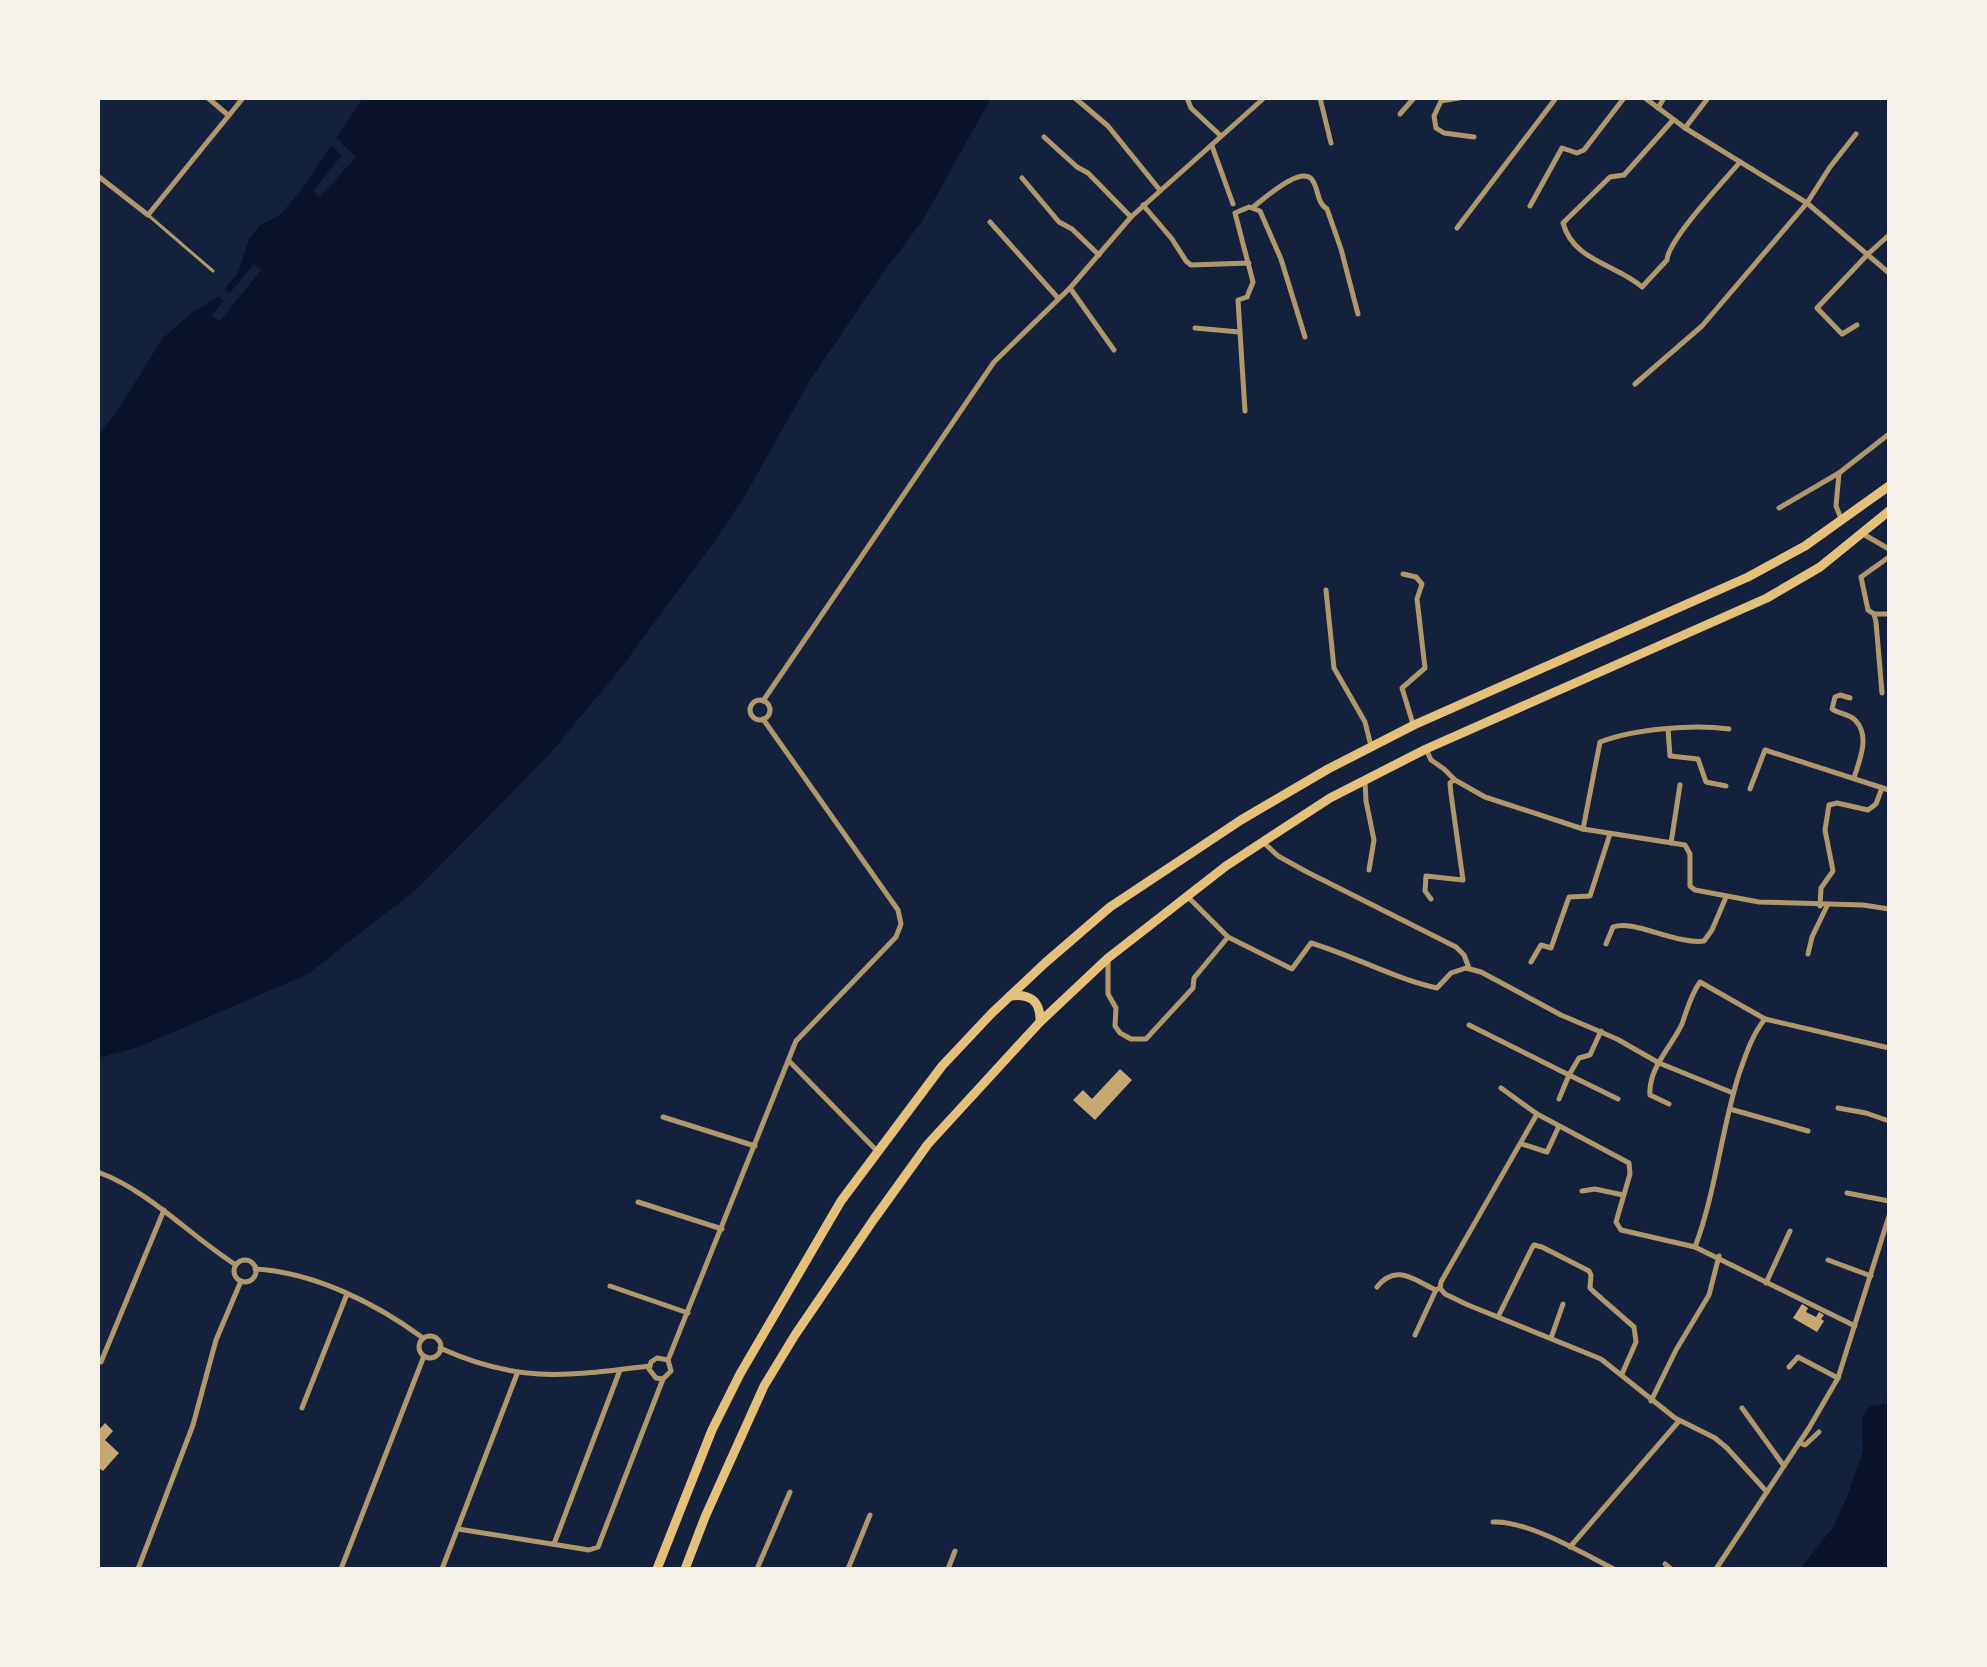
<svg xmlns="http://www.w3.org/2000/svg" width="1987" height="1667" viewBox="0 0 1987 1667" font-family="Montserrat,sans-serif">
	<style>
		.water { fill: #0b132b }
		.pier { fill: #14213d }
		.building { fill: #c6a872 }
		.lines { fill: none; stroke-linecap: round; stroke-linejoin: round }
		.service { stroke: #b1986c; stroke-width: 3 }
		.minor { stroke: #b1986c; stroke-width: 5 }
		.trunk { stroke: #e5c07b; stroke-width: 9 }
	</style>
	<rect width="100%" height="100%" fill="#14213d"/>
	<g class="water">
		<polygon points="363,98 991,98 923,220 880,277 809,382 746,494 714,542 621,668 548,756 418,888 308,974 139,1047 98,1058 98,435 116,413 162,339 190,314 219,296 238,273 249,239 259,226 281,214 301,190"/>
		<polygon points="1889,1403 1889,1569 1800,1569 1834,1526 1848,1494 1863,1451 1862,1420 1866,1410 1869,1407"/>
	</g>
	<g class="pier">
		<polygon points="336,138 356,157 320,197 313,191 342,155 331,145"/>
		<polygon points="254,264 261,270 220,321 211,315 224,301 219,296 225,289 230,293"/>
	</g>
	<g class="building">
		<polygon points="1120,1069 1132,1080 1095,1120 1073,1100 1083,1090 1092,1099"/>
		<polygon points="1802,1304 1808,1308 1806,1312 1816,1317 1819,1312 1824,1315 1821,1319 1824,1321 1817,1332 1793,1318"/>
		<polygon points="105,1423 113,1431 105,1440 119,1453 103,1471 98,1467 98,1431"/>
	</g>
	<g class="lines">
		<polyline class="service" points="148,215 213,271"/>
		<g class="minor">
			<polyline points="208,98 228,115"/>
			<polyline points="1075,98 1108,126 1159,189"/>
			<polyline points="1187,98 1191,108 1221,136"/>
			<polyline points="1320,98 1331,143"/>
			<polyline points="1459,98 1441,101 1434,116 1436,128 1444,133 1474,137"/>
			<polyline points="1645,98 1685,128 1807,203 1889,273"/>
			<polyline points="1658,108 1664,98"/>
			<polyline points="1400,114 1414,98"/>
			<path d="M 1673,120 L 1624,175 L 1610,177 L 1563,223 C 1573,261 1618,265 1642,287 L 1667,260 C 1668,240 1724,181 1740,162"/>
			<polyline points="1685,128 1708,98"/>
			<polyline points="1044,137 1077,167 1088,173 1131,217"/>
			<polyline points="1212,146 1233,204"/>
			<polyline points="98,176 148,215 243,98"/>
			<polyline points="1022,178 1059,222 1072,229 1099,255"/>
			<polyline points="1143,205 1172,239 1186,261 1191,265 1249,263"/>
			<polyline points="1530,206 1562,148 1577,153 1584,150 1624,98"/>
			<path d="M 1253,207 C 1264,199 1303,163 1313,181 C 1319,191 1317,203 1327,209 L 1341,249 L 1358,314"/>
			<polyline points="990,222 1058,298"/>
			<polyline points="1457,228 1556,98"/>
			<polyline points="1070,288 1114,350"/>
			<polyline points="1857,325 1842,334 1817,308 1868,254 1889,235"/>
			<polyline points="1195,328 1239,332"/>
			<polyline points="1635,384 1702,326 1807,203 1830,167 1856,134"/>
			<polyline points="1245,411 1238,300 1247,297 1253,282 1235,213 1249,207 1260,211 1281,259 1305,337"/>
			<polyline points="1839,473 1836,506 1842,521"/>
			<polyline points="1779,508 1839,473 1889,434"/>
			<polyline points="1863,534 1889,549"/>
			<polyline points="1403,574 1416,577 1422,584 1417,599 1425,668 1402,688 1413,724"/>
			<polyline points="1326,590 1334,668 1365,722 1371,746"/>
			<polyline points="1874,614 1889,614"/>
			<polyline points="1882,693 1876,622 1874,614 1868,610 1861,577 1889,557"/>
			<path d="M 1850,698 L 1840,695 L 1835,697 L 1832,709 C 1839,714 1849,714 1855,720 C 1871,736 1859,761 1854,778"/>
			<circle cx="760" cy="710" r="10"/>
			<polyline points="763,701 994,362 1070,288 1131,217 1264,98"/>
			<polyline points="1668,729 1670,756 1698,759 1706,782 1726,786"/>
			<polyline points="1426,749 1431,760 1444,769 1455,780 1485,797 1583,829 1685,845 1690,854 1690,886 1695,890 1759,902 1863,905 1889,909"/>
			<polyline points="1365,781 1366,801 1374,840 1369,870"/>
			<polyline points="1750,789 1765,750 1889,790"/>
			<path d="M 1583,829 L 1600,742 C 1634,729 1693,724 1729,729"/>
			<polyline points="1263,842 1278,856 1307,872 1456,947 1464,955 1469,968"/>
			<polyline points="1671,843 1680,785"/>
			<path d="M 1187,896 L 1228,937 L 1292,969 L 1311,943 C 1354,956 1393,978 1437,988 L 1451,973 L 1466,968 L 1481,972 L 1561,1015 L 1617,1039 L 1659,1063 L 1733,1093"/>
			<polyline points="1431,899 1425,891 1426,876 1463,880 1451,794 1450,783 1454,780"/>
			<polyline points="1820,906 1821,888 1833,871 1825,830 1829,805 1837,803 1868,810 1876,804 1882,788"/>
			<path d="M 1606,944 L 1613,927 C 1633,919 1677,945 1704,941 L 1712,930 L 1726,897"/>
			<polyline points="1808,954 1812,937 1827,906"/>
			<polyline points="1108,959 1108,994 1116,1008 1115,1026 1120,1033 1131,1039 1146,1039 1193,988 1194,978 1228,937"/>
			<polyline points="1531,962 1541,945 1551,948 1569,897 1590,896 1610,834"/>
			<path d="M 1765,1019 C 1752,1035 1746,1054 1739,1074 C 1721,1131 1716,1191 1695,1247 L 1621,1230 L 1616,1222 L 1630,1174 L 1629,1163 L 1537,1114 L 1441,1282 L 1440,1288 L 1445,1294 L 1468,1305 L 1601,1359 L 1675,1418 L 1715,1438 L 1727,1448 L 1767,1492"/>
			<polyline points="1469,1025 1569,1075 1559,1099"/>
			<polyline points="1601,1031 1590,1055 1579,1058 1569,1075 1618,1099"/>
			<polyline points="789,1061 877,1151"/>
			<polyline points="1501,1088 1537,1114"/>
			<path d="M 1669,1104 L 1650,1095 C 1648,1068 1672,1046 1682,1024 C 1687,1010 1691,994 1700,982 L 1765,1019 L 1889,1048"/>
			<polyline points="1838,1108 1866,1113 1889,1121"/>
			<polyline points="1730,1109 1808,1131"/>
			<polyline points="663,1117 755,1146"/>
			<polyline points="1522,1144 1547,1152 1559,1126"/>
			<path d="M 98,1172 C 151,1192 189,1235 236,1265"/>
			<polyline points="1582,1191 1595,1189 1623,1195"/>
			<polyline points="1847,1193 1889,1201"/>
			<polyline points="638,1202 722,1229"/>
			<polyline points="1695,1247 1855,1326"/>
			<polyline points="1828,1260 1871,1276"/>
			<circle cx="245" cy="1271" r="11"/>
			<path d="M 255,1269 C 314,1272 377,1304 423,1338"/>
			<polyline points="1766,1283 1790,1231"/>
			<polyline points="610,1286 688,1313"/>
			<path d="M 1377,1287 C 1396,1263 1414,1280 1436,1290 L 1440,1288"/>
			<polyline points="1498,1317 1532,1248 1534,1245 1542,1247 1589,1271 1591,1275 1590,1288 1594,1292 1634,1327 1636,1342 1622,1374"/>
			<polyline points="1415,1335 1436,1290"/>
			<circle cx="430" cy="1347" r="11"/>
			<polyline points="1551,1338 1563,1304"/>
			<path d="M 440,1348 C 519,1384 567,1376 650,1366"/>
			<polyline points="668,1360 796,1041 896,937 901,924 898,910 763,719"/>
			<polyline points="101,1362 164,1210"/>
			<polyline points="1789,1367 1798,1357 1838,1378"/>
			<polyline points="1651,1401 1676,1350 1709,1295 1719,1256"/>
			<polyline points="302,1408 347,1294"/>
			<polyline points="1742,1408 1784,1466"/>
			<polyline points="1799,1443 1805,1445 1819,1432"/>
			<path d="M 1493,1522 C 1527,1520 1584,1554 1614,1569"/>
			<polyline points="458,1529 589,1550 598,1547 663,1379 671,1371 668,1360 657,1358 651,1362 649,1369 656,1378 663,1379"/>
			<polyline points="554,1544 620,1370"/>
			<polyline points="1570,1547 1679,1421"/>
			<polyline points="1665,1564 1671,1569"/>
			<polyline points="138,1569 193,1425 216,1340 241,1281"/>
			<polyline points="341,1569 424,1356"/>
			<polyline points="442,1569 517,1374"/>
			<polyline points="757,1569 790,1492"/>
			<polyline points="848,1569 870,1515"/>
			<polyline points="948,1569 955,1551"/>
			<polyline points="1716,1569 1809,1428 1838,1378 1889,1216"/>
		</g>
		<g class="trunk">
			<path d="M 1010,996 C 1030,993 1041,1001 1040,1022"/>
			<polyline points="657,1569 712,1430 740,1374 841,1201 942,1066 992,1013 1045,963 1110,907 1241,820 1328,769 1414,725 1748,577 1805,546 1889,486"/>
			<polyline points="685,1569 705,1517 764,1386 795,1335 874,1219 928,1144 1040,1022 1108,958 1226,866 1330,798 1426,749 1767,598 1820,567 1889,511"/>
		</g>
	</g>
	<rect width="1987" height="1667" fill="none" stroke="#f6f1e7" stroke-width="200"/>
</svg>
